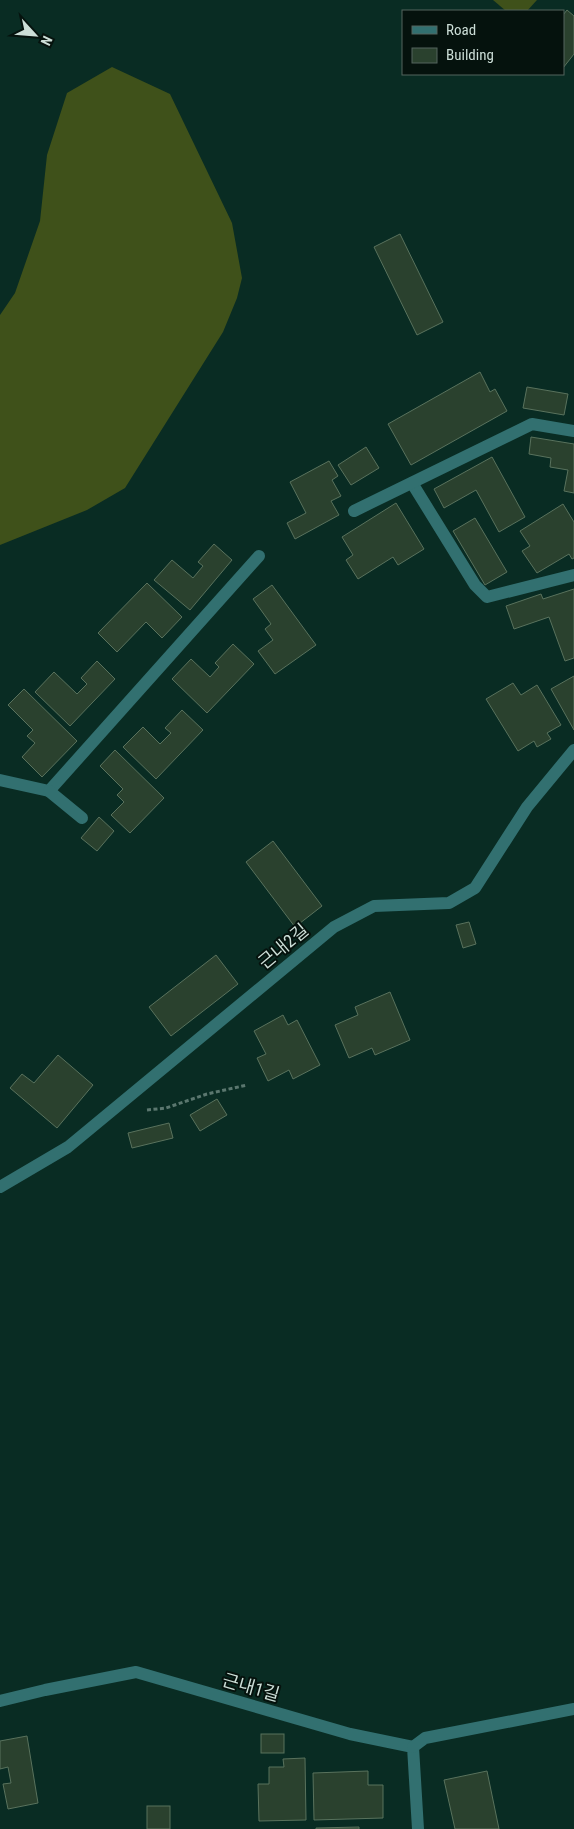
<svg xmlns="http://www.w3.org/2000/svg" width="574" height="1829" viewBox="0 0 574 1829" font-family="'Roboto Condensed','Noto Sans KR',sans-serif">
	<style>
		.forest { fill: #3f511a }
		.building { fill: #2a412e; stroke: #59725d }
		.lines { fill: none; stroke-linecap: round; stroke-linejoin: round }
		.path { stroke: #5b776f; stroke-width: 3; stroke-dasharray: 4 2.5; stroke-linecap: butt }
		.minor { stroke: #327070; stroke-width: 12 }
		.labels { text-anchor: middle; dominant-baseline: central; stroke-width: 4; stroke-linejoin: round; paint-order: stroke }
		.street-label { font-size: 18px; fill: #ccded7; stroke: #05120d }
	</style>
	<rect width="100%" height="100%" fill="#092c23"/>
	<g class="forest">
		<polygon points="493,0 537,0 527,11 506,11"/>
		<polygon points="112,67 170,94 232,223 242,278 237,298 223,332 125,488 87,510 0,545 0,315 15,293 40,221 47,155 67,93"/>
	</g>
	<g class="building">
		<polygon points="567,10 574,16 574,54 563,68 563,15"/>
		<polygon points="400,234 443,322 417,335 374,247"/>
		<polygon points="480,372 490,392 495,389 507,411 411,465 388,424"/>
		<polygon points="527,387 568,394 564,415 523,408"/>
		<polygon points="531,437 574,444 574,493 564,491 568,470 550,467 551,458 529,454"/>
		<polygon points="366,447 379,468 351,485 338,465"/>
		<polygon points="492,457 525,517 499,532 476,490 444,508 434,489"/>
		<polygon points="329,461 338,476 332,480 341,496 331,501 339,515 295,539 287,523 306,513 290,482"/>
		<polygon points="396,503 424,549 398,565 393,557 358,579 346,560 353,555 342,537"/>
		<polygon points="563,504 574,522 574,558 572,559 569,554 537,573 522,551 530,546 520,531"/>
		<polygon points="475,518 507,572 485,585 453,531"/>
		<polygon points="214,544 232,560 190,610 154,580 172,560 193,578 203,566 198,562"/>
		<polygon points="147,583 182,617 162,638 146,622 117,652 98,633"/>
		<polygon points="272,585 316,645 275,674 258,651 273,640 265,629 271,624 253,599"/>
		<polygon points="574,589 574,658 565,661 549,617 514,629 506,606 541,594 543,599"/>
		<polygon points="233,644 254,664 207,713 172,679 191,659 210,677 219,667 215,663"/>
		<polygon points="97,661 115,679 70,726 35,692 54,672 77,694 87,684 81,678"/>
		<polygon points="574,676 574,730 551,689"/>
		<polygon points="513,683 521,695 537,685 561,725 547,733 551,739 537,747 534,741 518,751 486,699"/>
		<polygon points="24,689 77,741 42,777 22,757 35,743 27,736 33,730 8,705"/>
		<polygon points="182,710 203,730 156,779 123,747 143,727 160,744 171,733 165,728"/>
		<polygon points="115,750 164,798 130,833 111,815 124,802 117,795 123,789 100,766"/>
		<polygon points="99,817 114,831 97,851 81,838"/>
		<polygon points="273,841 322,906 295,927 246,862"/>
		<polygon points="469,922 476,944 463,948 456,925"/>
		<polygon points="216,955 238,984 171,1036 149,1007"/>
		<polygon points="390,992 410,1040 375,1055 372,1048 349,1058 335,1025 358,1015 355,1007"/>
		<polygon points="283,1015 288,1025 297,1020 320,1065 293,1079 289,1070 268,1081 257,1058 266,1054 254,1031"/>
		<polygon points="58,1055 93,1085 57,1128 10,1088 22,1074 34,1083"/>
		<polygon points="217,1099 227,1115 200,1131 190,1115"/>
		<polygon points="169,1123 173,1138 132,1148 128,1133"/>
		<rect x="261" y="1734" width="23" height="19"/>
		<polygon points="27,1736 38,1803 8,1809 3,1784 11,1783 8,1767 0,1769 0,1741"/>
		<polygon points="305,1758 306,1820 259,1821 258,1784 269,1784 269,1767 284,1767 283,1759"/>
		<polygon points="368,1771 368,1785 383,1785 383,1818 314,1820 313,1773"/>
		<polygon points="487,1771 499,1829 455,1829 444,1780"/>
		<rect x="147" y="1806" width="23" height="23"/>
		<polygon points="359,1827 359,1829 316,1829 316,1828"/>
	</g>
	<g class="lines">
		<polyline class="path" points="147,1110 166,1108 207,1094 247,1085"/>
		<g class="minor">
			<polyline points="412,483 475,585 487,597 574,575"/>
			<polyline points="354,511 532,424 574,431"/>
			<polyline points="0,780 49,791 259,556"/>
			<polyline points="49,791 82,818"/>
			<polyline points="0,1187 68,1147 334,927 374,906 449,903 475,888 527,807 574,750"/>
			<polyline points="0,1701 45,1690 136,1672 350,1734 413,1747 418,1829"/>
			<polyline points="413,1747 425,1738 574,1709"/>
		</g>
	</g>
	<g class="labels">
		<g class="street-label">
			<text transform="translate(283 946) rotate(-40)">근내2길</text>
			<text transform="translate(251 1687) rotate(16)">근내1길</text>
		</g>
	</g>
	<rect x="402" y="10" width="162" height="65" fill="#05120d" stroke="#55645e"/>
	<rect x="412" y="26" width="25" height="8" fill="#327070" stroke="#55645e"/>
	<text x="446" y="35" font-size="15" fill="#ccded7">Road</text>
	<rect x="412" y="48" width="25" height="15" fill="#2a412e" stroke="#55645e"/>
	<text x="446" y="60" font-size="15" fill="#ccded7">Building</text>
	<g transform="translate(35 35) rotate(116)" stroke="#05120d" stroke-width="4" paint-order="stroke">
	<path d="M0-4L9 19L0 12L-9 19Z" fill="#ccded7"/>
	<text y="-8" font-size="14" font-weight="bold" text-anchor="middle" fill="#ccded7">N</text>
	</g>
</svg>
